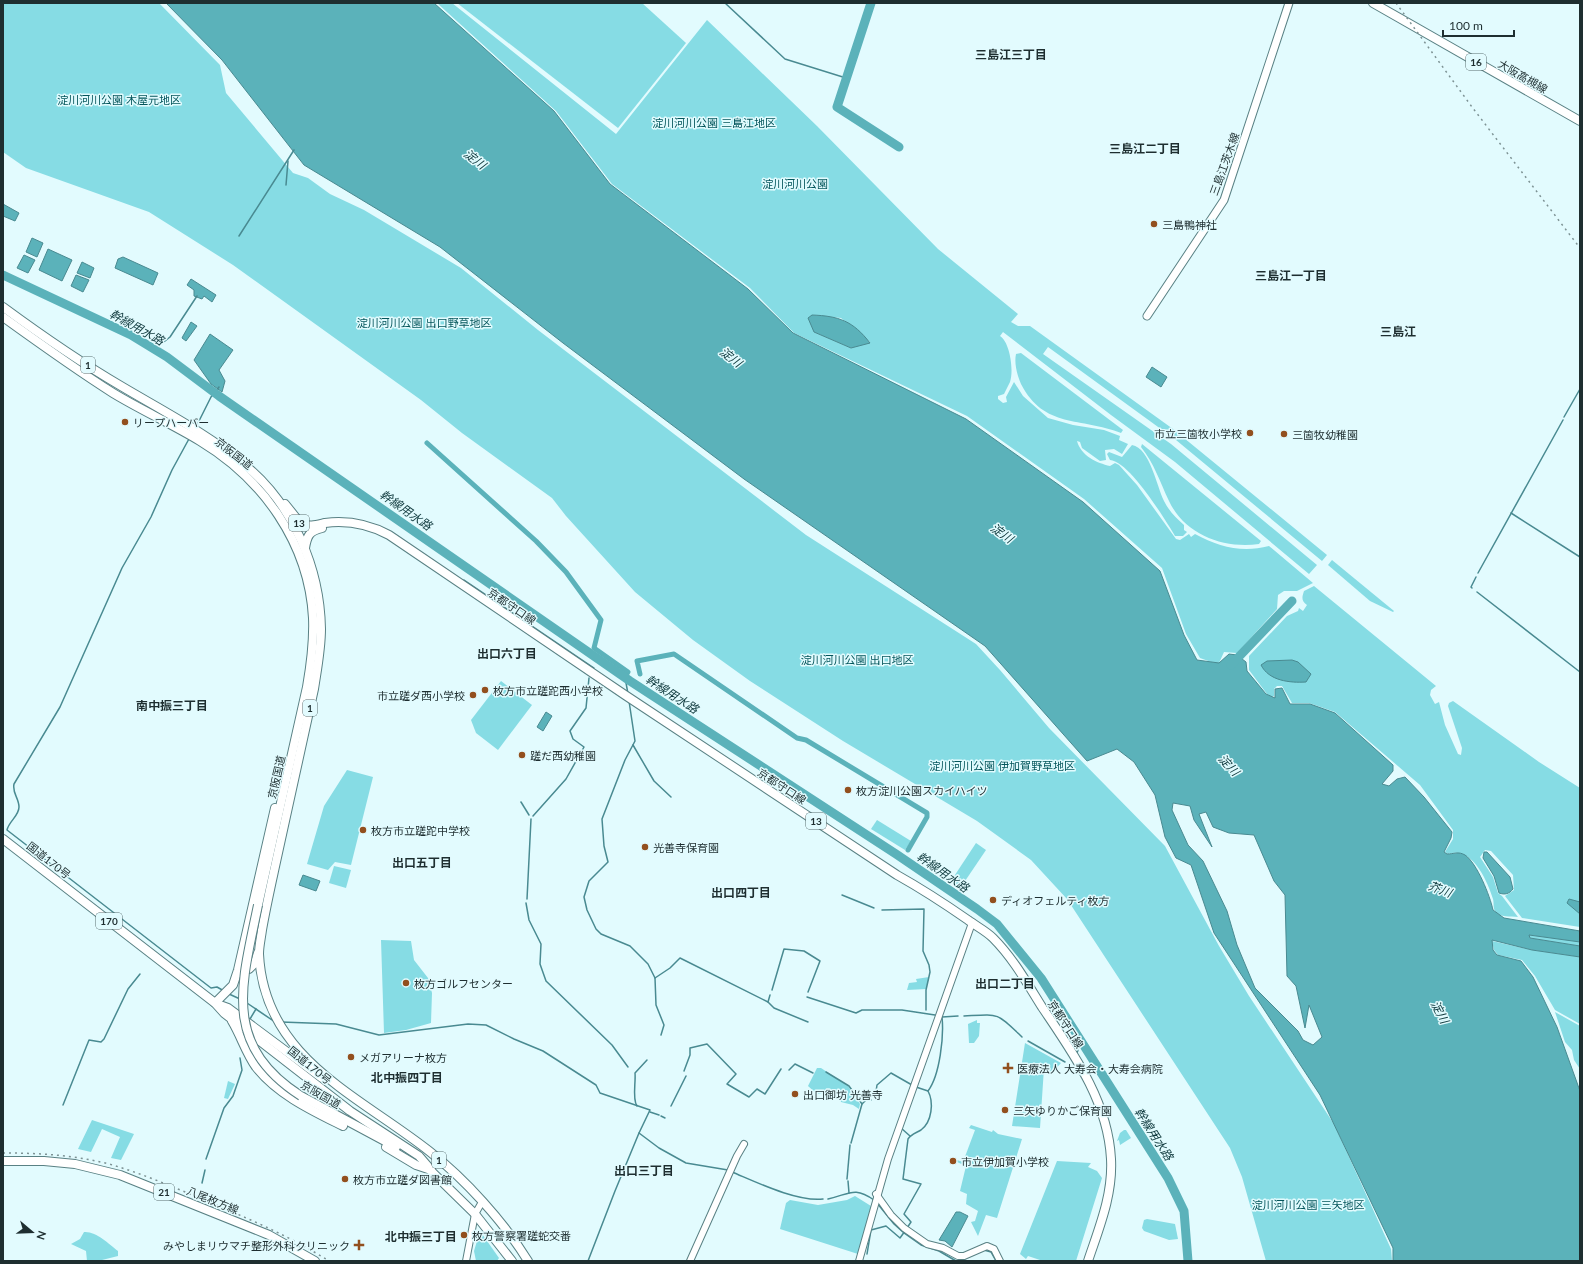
<svg xmlns="http://www.w3.org/2000/svg" width="1583" height="1264" viewBox="0 0 1583 1264" font-family="Lato,'Noto Sans JP',sans-serif">
	<style>
		.green { fill: #86dce4; fill-rule: evenodd }
		.water { fill: #5bb2ba; stroke: #498a91; fill-rule: evenodd }
		.lines { fill: none; stroke-linecap: round; stroke-linejoin: round }
		.stream { stroke: #498a91; stroke-width: 1.5 }
		.canal { stroke: #5bb2ba; stroke-width: 5 }
		.river { stroke: #5bb2ba; stroke-width: 9 }
		.tertiary-casing { stroke: #598184; stroke-width: 8 }
		.secondary-casing { stroke: #598184; stroke-width: 9 }
		.primary-casing { stroke: #598184; stroke-width: 10 }
		.trunk-casing { stroke: #598184; stroke-width: 10 }
		.tertiary { stroke: #fff; stroke-width: 6 }
		.secondary { stroke: #fff; stroke-width: 7 }
		.primary { stroke: #fff; stroke-width: 8 }
		.trunk { stroke: #fff; stroke-width: 8 }
		.rail { stroke: #7d9294; stroke-width: 1.5; stroke-dasharray: 2 4; stroke-linecap: butt }
		.trunk-bridge-casing { stroke: #598184; stroke-width: 10; stroke-linecap: butt }
		.trunk-bridge { stroke: #fff; stroke-width: 8 }
		.poi-dot { fill: #924f1e; stroke: #e2fbfe; stroke-width: 1.5 }
		.labels { text-anchor: middle; dominant-baseline: central; stroke-width: 3; stroke-linejoin: round; paint-order: stroke }
		.shield { fill: #e2fbfe; stroke: #596c6e; stroke-width: 1 }
		.shield-label { font-size: 10px; font-weight: bold; fill: #1e2e30 }
		.street-label { font-size: 11px; fill: #1e2e30; stroke: #e2fbfe }
		.park-label { font-size: 11px; fill: #03555b; stroke: #e2fbfe }
		.poi-label { font-size: 11px; fill: #1e2e30; stroke: #e2fbfe; text-anchor: start }
		.neighbourhood-label { font-size: 12px; font-weight: bold; fill: #1e2e30; stroke: #e2fbfe }
		.water-label { font-size: 12px; font-style: italic; fill: #113b3f; stroke: #e2fbfe }
	</style>
	<rect width="100%" height="100%" fill="#e2fbfe"/>
	<g class="green">
		<polygon points="3,3 159,3 220,65 226,93 293,173 308,178 330,194 364,210 461,268 538,330 806,535 976,644 1000,670 1049,728 1165,846 1219,946 1249,996 1334,1124 1391,1249 1392,1261 1266,1261 1242,1177 1230,1148 1067,899 1031,860 977,821 843,741 750,681 693,640 635,592 566,516 552,498 462,433 421,400 233,265 149,212 26,168 3,152"/>
		<path d="M 437,3 L 452,3 L 616,134 L 707,20 L 817,126 L 938,249 L 1018,314 L 1011,322 L 1018,326 L 1030,326 L 1173,429 L 1327,555 L 1322,561 L 1176,440 L 1048,347 L 1043,354 L 1171,444 L 1317,565 L 1309,574 L 1175,462 L 1111,415 L 1003,332 L 1000,336 C 1010,342 1014,371 1010,382 C 1008,386 1006,390 1004,394 L 998,396 L 998,399 L 1003,403 L 1007,402 L 1006,397 L 1014,382 L 1023,396 L 1048,418 L 1073,425 L 1104,430 L 1120,436 L 1119,440 L 1128,444 L 1122,454 L 1114,449 L 1105,450 L 1106,460 L 1100,461 L 1082,448 L 1080,442 L 1077,441 C 1081,456 1097,463 1110,466 L 1115,463 L 1119,465 L 1137,485 L 1176,539 L 1180,540 L 1189,534 L 1191,537 L 1195,534 C 1219,547 1242,553 1269,546 L 1313,583 L 1297,591 L 1284,591 L 1278,595 L 1277,609 L 1237,653 L 1224,652 L 1219,663 L 1214,663 L 1200,658 L 1186,634 L 1162,568 L 1084,499 L 967,416 L 794,333 L 750,288 L 612,184 L 556,111 ZM 812,315 L 841,318 L 870,342 L 851,348 L 814,332 Z"/>
		<polygon points="457,3 642,3 686,43 618,128"/>
		<path d="M 1021,353 L 1123,430 L 1121,433 C 1081,417 1044,429 1021,384 C 1017,375 1014,363 1016,354 Z"/>
		<path d="M 1142,444 L 1261,541 L 1259,544 C 1224,549 1185,535 1169,501 C 1160,482 1154,463 1141,447 Z"/>
		<path d="M 1132,445 C 1150,448 1157,487 1164,501 C 1169,511 1176,518 1184,525 L 1184,530 L 1187,532 L 1183,536 L 1175,536 C 1165,519 1129,461 1110,460 L 1107,454 L 1109,452 L 1122,457 Z"/>
		<polygon points="1332,560 1394,611 1393,612 1370,601 1328,565"/>
		<path d="M 1314,586 L 1436,686 L 1431,690 L 1430,695 L 1435,704 L 1439,702 L 1445,725 L 1458,754 L 1461,755 L 1462,748 L 1448,706 L 1449,703 L 1453,701 L 1539,762 L 1580,788 L 1580,927 L 1522,918 L 1505,896 L 1514,890 L 1513,875 L 1491,851 L 1485,850 L 1480,857 L 1493,877 L 1498,893 L 1502,896 L 1518,917 C 1511,916 1500,918 1495,911 C 1493,908 1494,902 1493,899 C 1487,880 1472,846 1448,854 L 1445,852 L 1453,839 L 1453,830 L 1420,785 L 1335,712 L 1309,703 L 1292,703 L 1282,686 L 1277,686 L 1274,689 L 1274,696 L 1271,697 L 1267,694 L 1249,670 L 1249,656 L 1287,616 L 1298,611 L 1299,608 L 1303,611 L 1307,605 C 1301,601 1302,597 1304,591 Z"/>
		<polygon points="501,681 532,705 498,750 476,733 471,720"/>
		<polygon points="347,770 373,777 351,865 335,862 328,870 307,864 324,806"/>
		<polygon points="877,820 911,841 905,850 871,829"/>
		<polygon points="976,843 986,850 961,887 951,881"/>
		<polygon points="334,866 351,870 346,888 329,883"/>
		<polygon points="1529,935 1574,940 1580,942 1580,946 1530,938"/>
		<polygon points="381,940 411,941 414,960 428,978 432,993 431,1023 406,1030 384,1033"/>
		<polygon points="1492,941 1532,950 1580,957 1580,1024 1555,1010 1535,976 1522,960 1498,955 1494,950"/>
		<polygon points="929,977 926,989 907,990 909,983 917,982 916,979"/>
		<polygon points="1555,1012 1580,1026 1580,1069 1574,1060 1572,1050 1565,1042"/>
		<polygon points="977,1020 977,1023 980,1023 979,1036 974,1043 969,1043 968,1024"/>
		<polygon points="1025,1043 1061,1063 1051,1074 1044,1068 1040,1128 1012,1126"/>
		<path d="M 817,1068 L 821,1068 L 848,1086 L 860,1104 L 859,1109 L 853,1105 L 841,1102 C 839,1096 838,1093 831,1092 L 828,1095 L 823,1093 L 817,1094 L 808,1086 Z"/>
		<polygon points="228,1081 235,1084 228,1099 224,1098"/>
		<polygon points="92,1120 134,1134 121,1160 111,1158 120,1137 102,1129 91,1152 78,1149"/>
		<polygon points="971,1125 992,1132 993,1130 998,1134 1022,1139 997,1218 986,1215 978,1236 971,1222 975,1221 978,1211 966,1204 967,1194 960,1191 966,1166 957,1162 957,1160 963,1162 975,1130 969,1128"/>
		<polygon points="1124,1130 1126,1130 1131,1138 1120,1145 1119,1140 1117,1141 1120,1133"/>
		<polygon points="1057,1161 1091,1163 1088,1167 1097,1171 1102,1178 1076,1261 1043,1261 1028,1256 1026,1259 1020,1254"/>
		<polygon points="855,1196 871,1206 858,1254 780,1229 786,1203 790,1200 818,1205 847,1200"/>
		<polygon points="1147,1219 1175,1224 1178,1239 1169,1240 1144,1231 1142,1228 1144,1220"/>
		<polygon points="480,1231 499,1258 497,1261 476,1261 474,1251"/>
		<path d="M 84,1232 C 96,1231 109,1244 118,1251 L 118,1256 L 98,1261 L 87,1261 L 86,1251 L 71,1244 L 80,1239 Z"/>
	</g>
	<g class="water">
		<path d="M 166,3 L 434,3 L 554,111 L 610,184 L 748,289 L 793,333 L 966,419 L 1083,502 L 1160,571 L 1184,635 L 1197,660 L 1219,663 L 1229,654 L 1237,655 L 1246,662 L 1247,671 L 1266,694 L 1275,698 L 1275,689 L 1282,688 L 1290,704 L 1310,704 L 1335,713 L 1393,765 L 1393,771 L 1382,784 L 1389,786 L 1397,779 L 1405,777 L 1424,797 L 1452,832 L 1451,838 L 1444,852 L 1447,854 C 1454,854 1458,851 1465,855 C 1477,863 1490,896 1493,910 L 1504,918 L 1580,931 L 1580,942 L 1529,935 L 1530,938 L 1580,946 L 1580,957 L 1532,950 L 1492,940 L 1493,950 L 1497,955 L 1521,961 L 1533,977 L 1557,1027 L 1580,1091 L 1580,1261 L 1393,1261 L 1393,1248 L 1320,1095 L 1214,933 L 1191,865 L 1176,858 L 1165,837 L 1155,795 L 1134,762 L 1117,749 L 1087,761 L 985,646 L 744,479 L 563,343 L 440,247 L 304,165 L 222,60 ZM 1173,803 L 1190,806 L 1194,820 L 1212,847 L 1199,814 L 1206,812 L 1213,827 L 1229,833 L 1254,835 L 1274,881 L 1285,895 L 1287,976 L 1296,986 L 1305,1028 L 1309,1005 L 1322,1037 L 1313,1045 L 1303,1040 L 1298,1031 L 1255,988 L 1237,945 L 1227,911 L 1203,861 L 1188,845 L 1172,810 Z"/>
		<polygon points="3,204 19,213 15,221 3,216"/>
		<polygon points="32,238 43,243 37,257 26,252"/>
		<polygon points="48,249 72,260 62,281 39,270"/>
		<polygon points="24,255 35,260 28,273 17,268"/>
		<polygon points="123,257 158,273 153,285 115,268 118,259"/>
		<polygon points="82,262 94,268 90,278 77,273"/>
		<polygon points="76,275 89,280 83,292 71,286"/>
		<polygon points="191,279 216,295 212,302 204,296 202,299 194,296 194,290 187,285"/>
		<path d="M 812,315 C 839,316 853,321 870,343 L 851,348 L 814,332 L 808,318 Z"/>
		<polygon points="191,322 197,326 186,341 182,338 183,336"/>
		<polygon points="210,334 233,350 219,370 225,381 222,392 211,384 194,360"/>
		<polygon points="1152,367 1167,377 1161,387 1146,377"/>
		<path d="M 1292,660 L 1298,662 L 1311,674 L 1306,682 C 1290,683 1269,681 1261,665 L 1267,661 Z"/>
		<polygon points="546,712 552,716 543,731 537,727"/>
		<path d="M 1484,852 L 1487,852 L 1510,877 L 1513,889 C 1509,894 1505,895 1499,893 L 1494,876 L 1483,858 Z"/>
		<polygon points="303,875 320,881 316,891 299,885"/>
		<polygon points="1569,899 1580,902 1580,914 1567,903"/>
		<polygon points="956,1212 960,1212 968,1216 952,1247 945,1241 939,1240"/>
	</g>
	<g class="lines">
		<g class="stream">
			<polyline points="725,3 785,59 846,78"/>
			<polyline points="286,185 288,161"/>
			<polyline points="239,236 294,150"/>
			<polyline points="155,349 170,337 197,296"/>
			<polyline points="1564,417 1580,389"/>
			<polyline points="196,427 211,397 219,387"/>
			<path d="M 190,437 L 172,470 L 151,517 L 122,568 L 60,707 L 14,784 C 12,793 19,798 19,807 C 19,816 9,821 7,830 L 211,988 L 217,987 L 224,991"/>
			<polyline points="1511,513 1580,557"/>
			<polyline points="1478,573 1563,420"/>
			<polyline points="464,580 594,668"/>
			<polyline points="1472,588 1471,587 1476,577"/>
			<polyline points="1477,592 1580,672"/>
			<polyline points="625,677 628,694"/>
			<polyline points="629,701 635,741 625,760 602,819 604,846 608,862 589,881 584,897 587,910 596,929 601,934 630,946 648,964 655,978 656,1005 664,1025 661,1035"/>
			<polyline points="633,745 654,781 671,797"/>
			<polyline points="521,802 529,815"/>
			<polyline points="533,816 566,779 584,747 573,739 570,731 586,708 589,678"/>
			<polyline points="902,859 903,857"/>
			<polyline points="842,895 874,908"/>
			<polyline points="527,899 531,819"/>
			<polyline points="526,903 529,920 541,944 540,964 546,981 612,1045 628,1067"/>
			<polyline points="882,910 924,909 923,951 929,965 930,972 926,990 926,1010"/>
			<polyline points="655,978 670,968 680,958 768,1002 774,1008 808,1022"/>
			<polyline points="772,990 784,949 804,951 820,961 808,992"/>
			<polyline points="229,994 240,999"/>
			<polyline points="807,997 856,1013 862,1010 902,1010 935,1015"/>
			<polyline points="768,1002 770,995"/>
			<polyline points="247,1003 275,1022"/>
			<path d="M 964,1016 C 1000,1014 996,1012 1022,1037"/>
			<polyline points="250,1019 256,1009"/>
			<polyline points="281,1022 336,1024 379,1035 468,1024 486,1025 514,1039 543,1051 596,1085 600,1093 650,1110 639,1133 615,1191 588,1261"/>
			<polyline points="1028,1041 1065,1062"/>
			<polyline points="1077,1053 1078,1050 1073,1042 1079,1038"/>
			<polyline points="789,1070 795,1064 813,1073"/>
			<polyline points="684,1071 690,1055 690,1048 707,1044 736,1074 727,1084 749,1097 757,1089 765,1094 781,1069"/>
			<polyline points="826,1072 849,1086 862,1104 866,1100 871,1100"/>
			<path d="M 928,1091 C 940,1075 944,1036 942,1017 L 958,1016"/>
			<polyline points="875,1098 877,1085 891,1073 912,1085"/>
			<polyline points="63,1105 89,1040 101,1042 104,1039 128,989 140,974"/>
			<path d="M 637,1106 C 632,1099 636,1082 635,1073 L 647,1060"/>
			<polyline points="671,1106 686,1076"/>
			<polyline points="650,1112 659,1115"/>
			<polyline points="661,1116 665,1118"/>
			<polyline points="901,1128 910,1136"/>
			<polyline points="639,1133 659,1148 686,1163 728,1170"/>
			<polyline points="851,1143 862,1104"/>
			<polyline points="206,1159 224,1108 233,1096 242,1070 240,1058"/>
			<path d="M 732,1172 C 756,1182 797,1202 823,1199"/>
			<polyline points="847,1179 850,1145"/>
			<polyline points="848,1181 849,1193"/>
			<polyline points="202,1183 205,1170"/>
			<path d="M 828,1199 C 850,1194 854,1186 874,1200"/>
			<polyline points="877,1203 894,1224 904,1233 921,1245 939,1251 956,1261"/>
			<path d="M 907,1228 L 911,1222 L 904,1214 L 921,1184 L 903,1179 L 908,1139 C 911,1134 916,1133 921,1130 C 932,1122 934,1102 928,1091 L 916,1087"/>
			<polyline points="984,1250 991,1252 996,1261"/>
			<polyline points="867,1254 871,1230 886,1226 900,1238 905,1231"/>
			<polyline points="961,1261 966,1258"/>
		</g>
		<g class="canal">
			<polyline points="427,443 536,541 566,572 601,620 594,648 628,672 625,677"/>
			<polyline points="640,674 637,661 674,654 797,738 806,740 927,813 927,817 908,850"/>
		</g>
		<g class="river">
			<polyline points="871,3 837,107 899,147"/>
			<polyline points="3,275 131,335 167,357 219,396 630,681 896,854 977,909 997,924 1041,978 1168,1178 1184,1211 1188,1261"/>
			<polyline points="1231,665 1292,601"/>
		</g>
		<defs>
			<g id="tertiary">
				<polyline points="876,1194 891,1215 904,1228 927,1244 943,1248 958,1256 964,1256 987,1246 994,1249 1000,1261"/>
				<polyline points="466,1261 475,1214 482,1202"/>
				<polyline points="690,1261 737,1156 744,1144"/>
				<polyline points="859,1261 888,1159 972,923"/>
			</g>
			<polyline id="secondary" points="1147,316 1224,200 1289,3"/>
			<g id="primary">
				<polyline points="1373,3 1580,121"/>
				<path d="M 285,504 L 301,524 C 310,527 316,525 325,523 C 348,520 370,525 389,535 L 625,695 L 897,875 C 922,889 945,904 968,920 C 976,926 986,931 993,938 C 1013,958 1027,983 1042,1007 C 1073,1053 1108,1101 1111,1159 C 1113,1195 1099,1228 1088,1261"/>
				<path d="M 305,548 C 307,536 309,531 322,528"/>
				<polyline points="3,1161 44,1161 75,1164 120,1175 269,1235 315,1261"/>
			</g>
			<g id="trunk">
				<path d="M 3,307 C 41,335 80,362 121,386 C 163,411 208,434 246,466 C 293,505 320,568 321,629 C 321,649 317,669 314,689 C 301,747 289,804 276,862 C 271,885 266,907 262,930 C 261,938 259,946 259,954 C 264,1058 358,1095 429,1151 C 465,1179 504,1222 528,1261"/>
				<path d="M 3,317 C 39,343 75,369 113,393 C 141,410 172,424 200,441 C 263,479 309,543 313,618 C 314,641 311,664 307,687 L 258,905"/>
				<polyline points="3,839 215,1003 224,1013 350,1111 419,1156 431,1170"/>
				<polyline points="239,970 249,969 255,963 258,953"/>
				<polyline points="215,1003 233,985 238,970 275,808"/>
				<polyline points="217,1004 228,1008 322,1078"/>
				<path d="M 232,1021 C 241,1036 246,1053 256,1067 C 278,1095 313,1111 343,1126"/>
				<polyline points="301,1096 396,1147"/>
				<polyline points="386,1147 416,1165 431,1170"/>
				<polyline points="427,1167 475,1214 512,1261"/>
			</g>
		</defs>
		<use href="#tertiary" class="tertiary-casing"/>
		<use href="#secondary" class="secondary-casing"/>
		<use href="#primary" class="primary-casing"/>
		<use href="#trunk" class="trunk-casing"/>
		<use href="#tertiary" class="tertiary"/>
		<use href="#secondary" class="secondary"/>
		<use href="#primary" class="primary"/>
		<use href="#trunk" class="trunk"/>
		<g class="rail">
			<polyline points="1396,3 1472,107 1580,248"/>
			<path d="M 3,1153 C 39,1153 74,1155 109,1164 C 144,1174 178,1189 211,1203 C 252,1220 291,1237 329,1261"/>
		</g>
		<defs>
			<path id="trunk-bridge" d="M 258,905 C 242,983 221,1045 301,1096"/>
		</defs>
		<use href="#trunk-bridge" class="trunk-bridge-casing"/>
		<use href="#trunk-bridge" class="trunk-bridge"/>
	</g>
	<g class="poi-dot">
		<circle cx="1154" cy="224" r="4"/>
		<circle cx="125" cy="422" r="4"/>
		<circle cx="1250" cy="433" r="4"/>
		<circle cx="1284" cy="434" r="4"/>
		<circle cx="485" cy="690" r="4"/>
		<circle cx="473" cy="695" r="4"/>
		<circle cx="522" cy="755" r="4"/>
		<circle cx="848" cy="790" r="4"/>
		<circle cx="363" cy="830" r="4"/>
		<circle cx="645" cy="847" r="4"/>
		<circle cx="993" cy="900" r="4"/>
		<circle cx="406" cy="983" r="4"/>
		<circle cx="351" cy="1057" r="4"/>
		<path d="M1006 1062h4v4h4v4h-4v4h-4v-4h-4v-4h4z"/>
		<circle cx="795" cy="1094" r="4"/>
		<circle cx="1005" cy="1110" r="4"/>
		<circle cx="953" cy="1161" r="4"/>
		<circle cx="345" cy="1179" r="4"/>
		<circle cx="464" cy="1235" r="4"/>
		<path d="M357 1239h4v4h4v4h-4v4h-4v-4h-4v-4h4z"/>
	</g>
	<g class="labels">
		<g class="shield">
			<rect x="1466" y="54" width="20" height="16" rx="3"/>
			<rect x="81" y="357" width="14" height="16" rx="3"/>
			<rect x="289" y="515" width="20" height="16" rx="3"/>
			<rect x="303" y="700" width="14" height="16" rx="3"/>
			<rect x="806" y="813" width="20" height="16" rx="3"/>
			<rect x="96" y="913" width="26" height="16" rx="3"/>
			<rect x="432" y="1152" width="14" height="16" rx="3"/>
			<rect x="154" y="1184" width="20" height="16" rx="3"/>
		</g>
		<g class="shield-label">
			<text x="1476" y="62">16</text>
			<text x="88" y="365">1</text>
			<text x="299" y="523">13</text>
			<text x="310" y="708">1</text>
			<text x="816" y="821">13</text>
			<text x="109" y="921">170</text>
			<text x="439" y="1160">1</text>
			<text x="164" y="1192">21</text>
		</g>
		<g class="street-label">
			<text transform="translate(1523 76) rotate(30)">大阪高槻線</text>
			<text transform="translate(1224 164) rotate(-70)">三島江茨木線</text>
			<text transform="translate(234 453) rotate(38)">京阪国道</text>
			<text transform="translate(512 606) rotate(34)">京都守口線</text>
			<text transform="translate(276 777) rotate(-77)">京阪国道</text>
			<text transform="translate(782 786) rotate(33)">京都守口線</text>
			<text transform="translate(49 860) rotate(38)">国道170号</text>
			<text transform="translate(1066 1024) rotate(57)">京都守口線</text>
			<text transform="translate(310 1065) rotate(39)">国道170号</text>
			<text transform="translate(321 1094) rotate(30)">京阪国道</text>
			<text transform="translate(213 1200) rotate(22)">八尾枚方線</text>
		</g>
		<g class="park-label">
			<text x="119" y="99">淀川河川公園 木屋元地区</text>
			<text x="714" y="122">淀川河川公園 三島江地区</text>
			<text x="795" y="183">淀川河川公園</text>
			<text x="424" y="322">淀川河川公園 出口野草地区</text>
			<text x="857" y="659">淀川河川公園 出口地区</text>
			<text x="1002" y="765">淀川河川公園 伊加賀野草地区</text>
			<text x="1308" y="1204">淀川河川公園 三矢地区</text>
		</g>
		<g class="poi-label">
			<text x="1162" y="224">三島鴨神社</text>
			<text x="133" y="422">リープハーバー</text>
			<text x="1242" y="433" text-anchor="end">市立三箇牧小学校</text>
			<text x="1292" y="434">三箇牧幼稚園</text>
			<text x="493" y="690">枚方市立蹉跎西小学校</text>
			<text x="465" y="695" text-anchor="end">市立蹉ダ西小学校</text>
			<text x="530" y="755">蹉だ西幼稚園</text>
			<text x="856" y="790">枚方淀川公園スカイハイツ</text>
			<text x="371" y="830">枚方市立蹉跎中学校</text>
			<text x="653" y="847">光善寺保育園</text>
			<text x="1001" y="900">ディオフェルティ枚方</text>
			<text x="414" y="983">枚方ゴルフセンター</text>
			<text x="359" y="1057">メガアリーナ枚方</text>
			<text x="1017" y="1068">医療法人 大寿会・大寿会病院</text>
			<text x="803" y="1094">出口御坊 光善寺</text>
			<text x="1013" y="1110">三矢ゆりかご保育園</text>
			<text x="961" y="1161">市立伊加賀小学校</text>
			<text x="353" y="1179">枚方市立蹉ダ図書館</text>
			<text x="472" y="1235">枚方警察署蹉蛇交番</text>
			<text x="350" y="1245" text-anchor="end">みやしまリウマチ整形外科クリニック</text>
		</g>
		<g class="neighbourhood-label">
			<text x="1011" y="54">三島江三丁目</text>
			<text x="1145" y="148">三島江二丁目</text>
			<text x="1291" y="275">三島江一丁目</text>
			<text x="1398" y="331">三島江</text>
			<text x="507" y="653">出口六丁目</text>
			<text x="172" y="705">南中振三丁目</text>
			<text x="422" y="862">出口五丁目</text>
			<text x="741" y="892">出口四丁目</text>
			<text x="1005" y="983">出口二丁目</text>
			<text x="407" y="1077">北中振四丁目</text>
			<text x="644" y="1170">出口三丁目</text>
			<text x="421" y="1236">北中振三丁目</text>
		</g>
		<g class="water-label">
			<text transform="translate(475 159) rotate(38)">淀川</text>
			<text transform="translate(137 327) rotate(29)">幹線用水路</text>
			<text transform="translate(731 357) rotate(38)">淀川</text>
			<text transform="translate(406 510) rotate(35)">幹線用水路</text>
			<text transform="translate(1002 533) rotate(35)">淀川</text>
			<text transform="translate(672 694) rotate(33)">幹線用水路</text>
			<text transform="translate(1229 765) rotate(47)">淀川</text>
			<text transform="translate(943 872) rotate(35)">幹線用水路</text>
			<text transform="translate(1440 889) rotate(21)">芥川</text>
			<text transform="translate(1440 1012) rotate(62)">淀川</text>
			<text transform="translate(1154 1134) rotate(57)">幹線用水路</text>
		</g>
	</g>
	<rect width="1583" height="1264" fill="none" stroke="#1e2e30" stroke-width="8"/>
	<g transform="translate(32 1232) rotate(109)" stroke="#e2fbfe" stroke-width="3" paint-order="stroke">
	<path d="M0-3L7 15L0 10L-7 15Z" fill="#1e2e30"/>
	<text y="-6" font-size="11" font-weight="bold" text-anchor="middle" fill="#1e2e30">N</text>
	</g>
	<path d="M1443 30v6h71v-6" fill="none" stroke="#1e2e30" stroke-width="2"/>
	<text x="1449" y="30" font-size="12" fill="#1e2e30" stroke="#e2fbfe" stroke-width="3" paint-order="stroke">100 m</text>
</svg>
